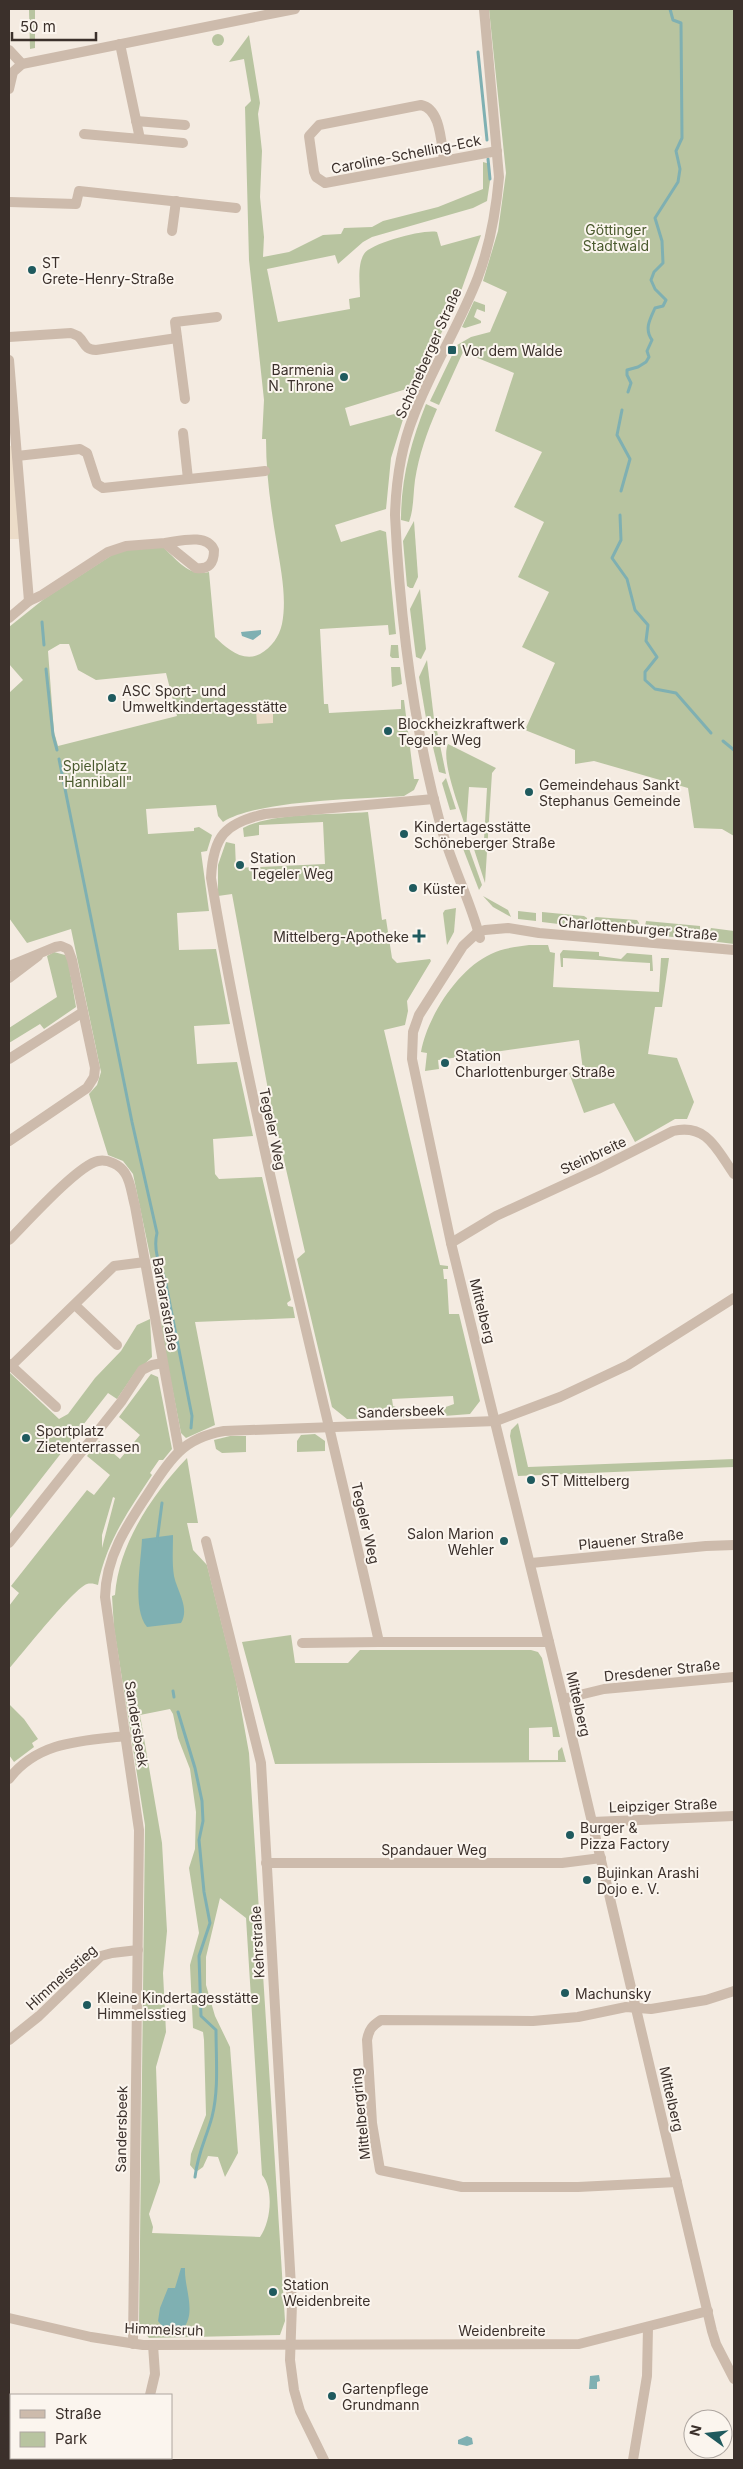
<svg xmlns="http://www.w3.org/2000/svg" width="743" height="2469" viewBox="0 0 743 2469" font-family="Inter,sans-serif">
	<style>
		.green { fill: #b8c4a0; fill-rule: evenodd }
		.plaza { fill: #ecdcc8 }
		.water { fill: #7fb0b2 }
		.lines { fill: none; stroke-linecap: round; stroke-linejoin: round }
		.stream { stroke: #7fb0b2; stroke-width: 3 }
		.minor { stroke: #cdbbac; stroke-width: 10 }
		.poi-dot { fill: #1f5a5e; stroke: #fbf5ee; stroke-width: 2 }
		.labels { text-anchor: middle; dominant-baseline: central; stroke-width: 4; stroke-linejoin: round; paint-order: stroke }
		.street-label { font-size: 14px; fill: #3b302b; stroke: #fbf5ee }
		.park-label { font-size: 14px; fill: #4a5a2e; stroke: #fbf5ee }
		.poi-label { font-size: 14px; fill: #3b302b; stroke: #fbf5ee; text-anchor: start }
	</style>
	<rect width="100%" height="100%" fill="#f4ebe1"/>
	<g class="green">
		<polygon points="29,9 35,9 35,48 30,49"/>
		<polygon points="489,9 734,9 734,836 722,829 694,828 688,788 594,761 575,764 575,750 525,730 555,663 522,647 549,592 518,577 544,522 514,507 542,452 495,431 514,373 463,352 439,405 430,401 455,349 452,348 471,337 490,332 507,292 483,281 498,231 506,173"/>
		<circle cx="218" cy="40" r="6"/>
		<path d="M 249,35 L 260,103 L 258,114 L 262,151 L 260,197 L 264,237 L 263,257 L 289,252 L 323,235 L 341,234 L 344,228 L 372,227 L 383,221 L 438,207 L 483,189 L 483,162 L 490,164 L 490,181 L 487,201 L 473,208 L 372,237 L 363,242 L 338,264 L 335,255 L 267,269 L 278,322 L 350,309 L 349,299 L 360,297 C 360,285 357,265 364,254 C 371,243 424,229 437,232 L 441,246 L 481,235 L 460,294 L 416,386 L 345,408 L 350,426 L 398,413 L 405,413 L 391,458 L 386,509 L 335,525 L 341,542 L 380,530 L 386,532 L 396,634 L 389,635 L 388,625 L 320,629 L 324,704 L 328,704 L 329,713 L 401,709 L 401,700 L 404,700 L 414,779 L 419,779 L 414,790 L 404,796 C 360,799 257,800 223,822 L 218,816 L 216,805 L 146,809 L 148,834 L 194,831 L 194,828 L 199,827 L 212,835 L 207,851 L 201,852 L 209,911 L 177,913 L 179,950 L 216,949 L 230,1024 L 194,1026 L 197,1064 L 237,1062 L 253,1136 L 213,1139 L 215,1174 L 219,1179 L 262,1177 L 291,1300 L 287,1303 L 288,1306 L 293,1307 L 295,1318 L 195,1322 L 215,1425 L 186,1438 L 181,1433 L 161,1331 L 162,1313 L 133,1174 L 123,1161 L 108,1155 L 89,1094 L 97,1085 L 101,1072 L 71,929 L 27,943 L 9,918 L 9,693 L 23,680 L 9,664 L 9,627 L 44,599 L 112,555 L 124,550 L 163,547 C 177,560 189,577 209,572 L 215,637 C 226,648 243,663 260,654 C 272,647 279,637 282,624 C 287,598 281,571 277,545 C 271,509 266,475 266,439 L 262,439 L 264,400 L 249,260 L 245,107 L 251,101 L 244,59 L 229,62 ZM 60,644 L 69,644 L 78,670 L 96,680 L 166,673 L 177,716 L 58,746 L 54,732 L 48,651 Z"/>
		<polygon points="474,301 485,305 485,312 477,309 474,317 481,321 481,323 465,328 462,327"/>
		<path d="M 426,404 L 437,409 C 427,432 419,455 415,480 C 413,495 414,508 409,522 L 401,520 C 401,478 411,442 426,404 Z"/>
		<polygon points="414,521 418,577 413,588 410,588 407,586 403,541"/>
		<polygon points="420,589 426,649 421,659 416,657 410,609"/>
		<polygon points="391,645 398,645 399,658 392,658 390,656"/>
		<polygon points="427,660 434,719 426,718 419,677"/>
		<polygon points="391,667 400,667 402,684 392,687"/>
		<polygon points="436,726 446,774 439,772 431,739"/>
		<path d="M 448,744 L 496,768 L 492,773 L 485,883 L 471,840 L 484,840 L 487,788 L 469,787 L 466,829 C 461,811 440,760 448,744 Z"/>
		<polygon points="446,778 456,809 450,810 442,783"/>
		<path d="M 368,812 L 382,920 L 386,919 L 392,958 L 397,963 L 430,959 L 431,961 L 407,1001 L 408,1011 L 405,1025 L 384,1030 L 440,1265 L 448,1266 L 448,1269 L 443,1269 L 444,1279 L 447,1279 L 449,1314 L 459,1314 L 480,1401 L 470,1414 L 444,1416 L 443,1408 L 454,1404 L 453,1396 L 392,1399 L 393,1406 L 404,1410 L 404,1418 L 347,1419 L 332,1407 L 297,1259 L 305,1252 L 269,1095 L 232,894 L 218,896 L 218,865 L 226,842 L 235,844 L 236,868 L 325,864 L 323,822 L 259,825 L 259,835 L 244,837 L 243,828 C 275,812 332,815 368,812 Z"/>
		<polygon points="467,843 482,885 479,890 462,846"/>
		<polygon points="483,896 508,910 511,917 493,907"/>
		<polygon points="456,908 454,932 447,945 443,913 445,910"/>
		<polygon points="518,911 536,913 536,921 518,919"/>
		<polygon points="542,912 584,916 587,918 587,925 583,927 542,922"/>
		<polygon points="596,917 637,920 639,923 639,931 637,932 595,928 593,919"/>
		<polygon points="646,921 700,926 700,940 646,934 644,931"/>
		<polygon points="711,928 734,931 734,944 710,941 708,937"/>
		<path d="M 529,945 L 548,945 L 550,952 L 555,953 L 553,987 L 659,992 L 661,958 L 669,958 L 662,1007 L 655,1007 L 648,1054 L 677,1058 L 694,1102 L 687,1119 L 675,1119 L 635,1142 L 614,1103 L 584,1113 L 569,1073 L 583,1070 L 579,1040 L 438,1060 L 439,1069 L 425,1071 L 427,1053 L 421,1052 C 427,1017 458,969 491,954 C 503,948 516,947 529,945 Z"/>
		<polygon points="563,950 599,952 599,956 621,959 627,953 652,955 653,971 650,971 650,963 563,958 563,967 561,967 560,954"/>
		<polygon points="54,952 65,955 68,960 76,1007 44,1029 40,1024 9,1043 9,1028 57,997 47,956"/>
		<polygon points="150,1319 152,1357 134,1374 117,1399 108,1393 9,1520 9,1372 59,1419 68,1414 95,1378 121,1351 137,1325"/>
		<path d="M 151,1374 L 158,1377 L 172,1449 L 163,1460 L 159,1460 L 150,1473 L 152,1475 C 129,1510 106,1542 98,1585 C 95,1584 91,1583 87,1584 C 74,1588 21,1655 9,1669 L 9,1606 L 19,1593 L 11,1586 L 87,1490 L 94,1495 L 110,1475 L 87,1456 L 99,1441 L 120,1459 L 140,1435 L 119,1417 ZM 113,1497 L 115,1498 L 102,1548 L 102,1535 Z"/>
		<polygon points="518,1423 528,1467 734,1459 734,1467 518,1476 510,1436 511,1430"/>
		<polygon points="315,1434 325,1441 325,1451 297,1452 297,1441 301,1435"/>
		<polygon points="230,1436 246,1436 246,1452 222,1453 216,1449 214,1440"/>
		<path d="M 187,1458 L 198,1523 L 187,1523 L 193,1550 L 207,1565 L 236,1681 L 249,1753 L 285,2321 L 280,2335 L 149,2338 L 139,2325 L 145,1825 L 114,1628 L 112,1596 L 115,1595 C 119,1543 152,1495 187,1458 ZM 170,1709 L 173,1714 L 178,1738 L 190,1769 L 196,1812 L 195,1849 L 189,1868 L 199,1933 L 190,1965 L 193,2028 L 203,2032 L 204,2040 L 206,2115 L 191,2154 L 190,2165 L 196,2172 L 203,2167 L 208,2156 L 218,2157 L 225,2177 L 238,2153 L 230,2047 L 215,2016 L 206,1985 L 206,1957 L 220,1898 L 246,1918 L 262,2175 C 274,2189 271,2222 260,2237 L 152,2233 L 153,2227 L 149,2214 L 160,2182 L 156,2067 L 166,2032 L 163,1973 L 167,1931 L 162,1843 L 140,1715 Z"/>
		<polygon points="291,1635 295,1663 348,1663 360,1650 531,1650 538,1652 542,1658 560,1737 553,1737 552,1727 529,1728 529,1760 558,1760 558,1751 562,1747 566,1762 275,1764 242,1642"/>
		<polygon points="9,1704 24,1719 38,1739 32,1743 34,1747 14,1762 9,1755"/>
	</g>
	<g class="plaza">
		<polygon points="16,442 24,539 9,539 9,447"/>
		<polygon points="273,709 273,723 257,724 256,710"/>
	</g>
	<g class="water">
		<polygon points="261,630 261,634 253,640 242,636 241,632"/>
		<path d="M 173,1535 C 173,1549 172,1563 174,1576 C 177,1591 190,1608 181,1623 L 147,1627 C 132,1609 141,1563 142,1539 Z"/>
		<path d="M 181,2268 L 185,2268 C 184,2288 197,2312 183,2329 L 166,2331 L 158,2321 L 160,2308 L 168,2288 L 175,2288 Z"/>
		<polygon points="599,2375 600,2381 597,2382 597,2389 589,2389 590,2376"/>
		<polygon points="467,2436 472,2438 473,2444 467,2446 458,2444 458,2440"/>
	</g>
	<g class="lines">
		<g class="stream">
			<polyline points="478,52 487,140"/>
			<polyline points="488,159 490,179"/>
			<path d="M 628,392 L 631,383 L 627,375 L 627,370 L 638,367 L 646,362 L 649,357 L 647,351 L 652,340 C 644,329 650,319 655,308 L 663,306 L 666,300 L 655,289 L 651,280 L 654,272 L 663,263 L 662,241 L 655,218 L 678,182 L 680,169 L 676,151 L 682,138 L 681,23 L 673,20 L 670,9"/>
			<polyline points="621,491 630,459 617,435 622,410"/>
			<polyline points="620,515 621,540 612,558 627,579 635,610 648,625 646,641 657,657 645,672 645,680 655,689 676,693 711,733"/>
			<polyline points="42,622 44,645"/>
			<polyline points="46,669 53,735 57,750"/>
			<polyline points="723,741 734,750"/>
			<path d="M 59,759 L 132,1122 L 157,1233 C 153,1249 159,1264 165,1279 L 192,1416 L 191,1428"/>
			<polyline points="157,1541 162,1503"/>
			<polyline points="173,1691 174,1697"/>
			<path d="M 178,1712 L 195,1768 L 202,1801 L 203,1821 L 199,1840 L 204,1892 L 210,1923 L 199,1956 L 201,2016 L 216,2030 C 216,2059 219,2089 212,2117 C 206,2139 198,2152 195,2177"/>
		</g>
		<g class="minor">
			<polyline points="9,50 22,64"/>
			<polyline points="9,89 13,72 22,64 295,9"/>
			<polyline points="136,121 185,125"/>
			<polyline points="84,134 140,139 120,44"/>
			<polyline points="140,139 183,143"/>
			<path d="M 444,160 C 441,143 441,109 421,105 L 319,125 L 309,136 L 314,172 L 316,177 L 325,183 L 497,151"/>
			<polyline points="9,202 76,204 79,191 236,208"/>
			<polyline points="172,231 176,201"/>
			<path d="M 9,337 L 71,333 L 78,336 C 86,343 83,349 96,350 L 177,338"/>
			<polyline points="9,360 29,601"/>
			<polyline points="185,399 175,322 217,317"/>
			<polyline points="183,433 188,479"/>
			<polyline points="17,456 80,449 87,453 97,484 103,488 265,471"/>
			<path d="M 9,618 L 29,601 L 42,595 L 108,552 L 126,546 L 165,543 L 196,568 C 209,570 214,563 214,550 C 207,533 180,541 165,543"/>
			<path d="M 434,799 L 265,814 C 225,823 213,836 211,878 C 254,1135 322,1387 379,1642 L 549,1642"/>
			<path d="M 480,938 C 470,899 450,862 440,823 C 413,724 400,618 395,515 C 396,481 401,447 414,415 C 432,368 460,324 478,277 C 490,245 496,211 499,177 L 484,9"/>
			<polyline points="734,950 539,933 508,928 485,930 478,932 463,946 419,1015 413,1032 412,1059 451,1243 563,1699 712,2331 716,2344 734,2379"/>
			<polyline points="9,966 55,947 61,946 68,949 72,960 95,1068 94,1077 87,1088 9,1141"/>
			<polyline points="9,978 38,956"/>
			<polyline points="9,1059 83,1012"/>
			<path d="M 9,1240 C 26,1223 78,1165 98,1161 C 108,1159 120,1165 125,1173 C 131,1182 132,1196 135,1206 L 179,1451"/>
			<path d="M 451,1243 L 496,1216 L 598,1169 L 673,1131 C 707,1123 717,1150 734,1174"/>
			<polyline points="75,1305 117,1345"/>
			<polyline points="9,1364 56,1407"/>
			<polyline points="11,1366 114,1266 145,1262"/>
			<polyline points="206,1541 261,1763 292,2304 290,2360 294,2390 300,2411 324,2460"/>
			<polyline points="9,1543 121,1402 142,1370 152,1365 163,1363"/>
			<polyline points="531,1563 706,1546 734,1545"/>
			<polyline points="302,1643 379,1642"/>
			<polyline points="563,1699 604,1689 734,1677"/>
			<path d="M 9,1779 C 38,1741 82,1741 126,1736"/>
			<polyline points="592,1822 734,1816"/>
			<polyline points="266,1863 562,1863 601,1858"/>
			<polyline points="9,2040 39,2016 101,1956 112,1953 138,1950"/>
			<path d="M 677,2182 L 578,2187 L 462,2187 L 380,2170 L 372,2123 L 367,2040 C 369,2029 372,2026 381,2020 L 533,2021 L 578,2017 L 626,2007 L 651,2009 L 706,2000 L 734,1991"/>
			<polyline points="9,2318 91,2337 143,2345 579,2344 708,2311"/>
			<path d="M 133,2344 L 139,1830 L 105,1597 C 106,1556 127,1525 149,1492 C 158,1478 167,1463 179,1452 C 191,1440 207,1434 224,1431 L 496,1421 L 560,1397 L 628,1365 L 734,1298"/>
			<polyline points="150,2395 155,2374 153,2345"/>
			<polyline points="129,2460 130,2458"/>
			<polyline points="633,2460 647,2376 648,2327"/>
		</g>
	</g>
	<g class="poi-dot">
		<circle cx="32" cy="270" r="5"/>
		<rect x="447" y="345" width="10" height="10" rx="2.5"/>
		<circle cx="344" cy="377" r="5"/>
		<circle cx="112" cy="698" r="5"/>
		<circle cx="388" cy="731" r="5"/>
		<circle cx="529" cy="792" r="5"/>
		<circle cx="404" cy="834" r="5"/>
		<circle cx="240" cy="865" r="5"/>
		<circle cx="413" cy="888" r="5"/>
		<path d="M416.5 928.5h5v5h5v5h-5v5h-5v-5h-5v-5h5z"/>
		<circle cx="445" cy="1063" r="5"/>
		<circle cx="26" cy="1438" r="5"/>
		<circle cx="531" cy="1480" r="5"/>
		<circle cx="504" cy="1541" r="5"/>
		<circle cx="570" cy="1835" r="5"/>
		<circle cx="587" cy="1880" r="5"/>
		<circle cx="565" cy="1993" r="5"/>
		<circle cx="87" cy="2005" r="5"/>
		<circle cx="273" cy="2292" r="5"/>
		<circle cx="332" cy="2396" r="5"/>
	</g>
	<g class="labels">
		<g class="street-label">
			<text transform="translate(406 154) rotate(-11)">Caroline-Schelling-Eck</text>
			<text transform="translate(428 353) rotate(-66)">Schöneberger Straße</text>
			<text transform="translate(638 928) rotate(5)">Charlottenburger Straße</text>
			<text transform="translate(273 1129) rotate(78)">Tegeler Weg</text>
			<text transform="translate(593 1155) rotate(-25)">Steinbreite</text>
			<text transform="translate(166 1304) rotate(80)">Barbarastraße</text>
			<text transform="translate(483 1311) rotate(76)">Mittelberg</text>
			<text transform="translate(401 1411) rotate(-2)">Sandersbeek</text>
			<text transform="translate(366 1523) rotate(77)">Tegeler Weg</text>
			<text transform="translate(631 1539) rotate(-6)">Plauener Straße</text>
			<text transform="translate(662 1670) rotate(-6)">Dresdener Straße</text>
			<text transform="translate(579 1704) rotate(77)">Mittelberg</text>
			<text transform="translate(137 1724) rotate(81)">Sandersbeek</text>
			<text transform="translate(663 1805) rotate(-2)">Leipziger Straße</text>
			<text x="434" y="1849">Spandauer Weg</text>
			<text transform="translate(257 1942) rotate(-93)">Kehrstraße</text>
			<text transform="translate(61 1977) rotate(-42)">Himmelsstieg</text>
			<text transform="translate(672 2099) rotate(77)">Mittelberg</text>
			<text transform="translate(360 2114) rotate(-96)">Mittelbergring</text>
			<text transform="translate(121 2129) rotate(-89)">Sandersbeek</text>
			<text transform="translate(164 2329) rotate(2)">Himmelsruh</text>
			<text x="502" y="2330">Weidenbreite</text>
		</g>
		<g class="park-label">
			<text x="616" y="229">Göttinger<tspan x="616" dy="16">Stadtwald</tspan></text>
			<text x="95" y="765">Spielplatz<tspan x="95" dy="16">"Hanniball"</tspan></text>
		</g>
		<g class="poi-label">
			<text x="42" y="262">ST<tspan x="42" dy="16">Grete-Henry-Straße</tspan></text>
			<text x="462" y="350">Vor dem Walde</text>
			<text x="334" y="369" text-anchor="end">Barmenia<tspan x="334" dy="16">N. Throne</tspan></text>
			<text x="122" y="690">ASC Sport- und<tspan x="122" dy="16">Umweltkindertagesstätte</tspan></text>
			<text x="398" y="723">Blockheizkraftwerk<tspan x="398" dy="16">Tegeler Weg</tspan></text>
			<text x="539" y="784">Gemeindehaus Sankt<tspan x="539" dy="16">Stephanus Gemeinde</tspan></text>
			<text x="414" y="826">Kindertagesstätte<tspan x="414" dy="16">Schöneberger Straße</tspan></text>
			<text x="250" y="857">Station<tspan x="250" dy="16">Tegeler Weg</tspan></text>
			<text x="423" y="888">Küster</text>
			<text x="409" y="936" text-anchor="end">Mittelberg-Apotheke</text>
			<text x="455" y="1055">Station<tspan x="455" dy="16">Charlottenburger Straße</tspan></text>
			<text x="36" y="1430">Sportplatz<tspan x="36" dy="16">Zietenterrassen</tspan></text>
			<text x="541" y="1480">ST Mittelberg</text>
			<text x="494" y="1533" text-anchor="end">Salon Marion<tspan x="494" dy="16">Wehler</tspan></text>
			<text x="580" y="1827">Burger &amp;<tspan x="580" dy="16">Pizza Factory</tspan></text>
			<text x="597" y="1872">Bujinkan Arashi<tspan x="597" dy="16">Dojo e. V.</tspan></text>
			<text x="575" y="1993">Machunsky</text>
			<text x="97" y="1997">Kleine Kindertagesstätte<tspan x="97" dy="16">Himmelsstieg</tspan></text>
			<text x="283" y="2284">Station<tspan x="283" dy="16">Weidenbreite</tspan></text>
			<text x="342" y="2388">Gartenpflege<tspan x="342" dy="16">Grundmann</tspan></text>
		</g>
	</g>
	<rect width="743" height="2469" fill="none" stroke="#3b302b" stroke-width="20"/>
	<rect x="10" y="2394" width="162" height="65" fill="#fbf5ee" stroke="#aea6a0"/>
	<rect x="20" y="2410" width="25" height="8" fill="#cdbbac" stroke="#aea6a0"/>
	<text x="55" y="2419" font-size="15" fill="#3b302b">Straße</text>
	<rect x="20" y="2432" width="25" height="15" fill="#b8c4a0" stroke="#aea6a0"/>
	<text x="55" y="2444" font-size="15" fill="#3b302b">Park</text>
	<g transform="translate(708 2434) rotate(285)"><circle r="24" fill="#fbf5ee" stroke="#aea6a0"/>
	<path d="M0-4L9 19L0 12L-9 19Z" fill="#1f5a5e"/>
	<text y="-8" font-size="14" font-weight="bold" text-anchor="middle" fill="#3b302b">N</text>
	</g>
	<path d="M12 32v8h84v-8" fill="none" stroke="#3b302b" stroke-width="2.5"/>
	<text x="20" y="32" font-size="15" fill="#3b302b" stroke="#fbf5ee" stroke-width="4" paint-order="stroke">50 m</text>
</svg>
